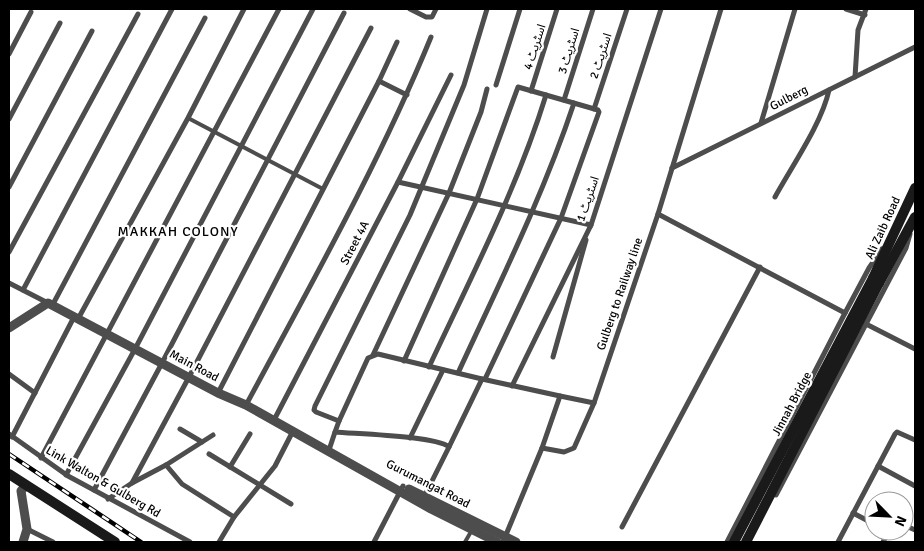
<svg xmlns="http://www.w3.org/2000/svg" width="924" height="551" viewBox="0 0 924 551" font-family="Signika,'Noto Sans Arabic',sans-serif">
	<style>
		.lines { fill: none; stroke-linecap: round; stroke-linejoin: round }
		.service { stroke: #4d4d4d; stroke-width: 4 }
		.minor { stroke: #4d4d4d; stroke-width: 5 }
		.tertiary { stroke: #4d4d4d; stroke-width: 9 }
		.secondary { stroke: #1a1a1a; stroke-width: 10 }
		.rail-casing { stroke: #000; stroke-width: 4.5 }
		.rail { stroke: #fff; stroke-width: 2.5; stroke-dasharray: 8; stroke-linecap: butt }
		.secondary-bridge { stroke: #1a1a1a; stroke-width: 10 }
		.labels { text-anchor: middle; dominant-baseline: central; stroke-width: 4.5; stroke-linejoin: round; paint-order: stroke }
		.street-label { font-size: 12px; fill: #000; stroke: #fff }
		.neighbourhood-label { font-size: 14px; letter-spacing: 1px; fill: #000; stroke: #fff }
	</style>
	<rect width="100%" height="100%" fill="#fff"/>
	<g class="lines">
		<g class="service">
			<polyline points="188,118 323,189"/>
			<polyline points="465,542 472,530"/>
		</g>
		<g class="minor">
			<polyline points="410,9 426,17 432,17 436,9"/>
			<polyline points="846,9 865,15"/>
			<polyline points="9,54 31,12"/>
			<polyline points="855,77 858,30 866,9"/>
			<polyline points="379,81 407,95"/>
			<polyline points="496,85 520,9"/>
			<polyline points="531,91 557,9"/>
			<polyline points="564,100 593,9"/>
			<polyline points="594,109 627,9"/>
			<polyline points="9,119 60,23"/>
			<polyline points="761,123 795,9"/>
			<polyline points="672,168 915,47"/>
			<polyline points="398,182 591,225 590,227"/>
			<polyline points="9,187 92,31"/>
			<path d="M 775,197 C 792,166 822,123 829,90"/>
			<polyline points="658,214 845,313"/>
			<polyline points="9,252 138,14"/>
			<polyline points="9,283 48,303"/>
			<polyline points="23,290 172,9"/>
			<polyline points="52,306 205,18"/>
			<polyline points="78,319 188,118 244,9"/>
			<polyline points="866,324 915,349"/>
			<polyline points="373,355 449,193 481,112 487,89"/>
			<polyline points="553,357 586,240"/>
			<polyline points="404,361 477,199 518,87 598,110 599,112 561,218 485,379"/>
			<path d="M 429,367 C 471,277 517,189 546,95"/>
			<path d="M 458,373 C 499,284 543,196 574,103"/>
			<polyline points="9,374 35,393"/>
			<polyline points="512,386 591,225 661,9"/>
			<polyline points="218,393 379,81 397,42"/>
			<path d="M 246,405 C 311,284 379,164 431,37"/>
			<polyline points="274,420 398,182 451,75"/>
			<polyline points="339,421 316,412 314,410 315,406 410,215 464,85 487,9"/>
			<polyline points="180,429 202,442"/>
			<polyline points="335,432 339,421 368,358 378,354 482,379"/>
			<polyline points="9,434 68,476 190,542"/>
			<polyline points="12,437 74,317"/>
			<polyline points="410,438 443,370"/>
			<polyline points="542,448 564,452 574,448 594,403"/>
			<path d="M 329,450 L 335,432 C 357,434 436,436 449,447 L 482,379 L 560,396"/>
			<polyline points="209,454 291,504"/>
			<polyline points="41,458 279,9"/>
			<polyline points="166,465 182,484 234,517"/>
			<polyline points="878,466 915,486"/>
			<polyline points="230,467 250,434"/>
			<polyline points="66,475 135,349 313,9"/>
			<polyline points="132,483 166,465 213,435"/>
			<polyline points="94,490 162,363 344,13"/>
			<polyline points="776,495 906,248 910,234"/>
			<polyline points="424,497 449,447"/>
			<polyline points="108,499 132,483 189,377 371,28"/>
			<polyline points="853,513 874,524"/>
			<polyline points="904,525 915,530"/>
			<polyline points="622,527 760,267"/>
			<polyline points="27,529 53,542"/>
			<polyline points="219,542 234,517 275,466 293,431"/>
			<polyline points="374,542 403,486"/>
			<polyline points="503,542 542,448 560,396 594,403 658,214 721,9"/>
			<polyline points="727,542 845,313 869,268 882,249"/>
			<polyline points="838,542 895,434 897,432 915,440"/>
			<polyline points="883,542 889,531"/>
		</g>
		<g class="tertiary">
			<polyline points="9,328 48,303 218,393 246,405 431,509 497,542"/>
			<polyline points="409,489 516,542"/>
			<polyline points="23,542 27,529 21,491 26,485"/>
		</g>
		<g class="secondary">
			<polyline points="873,278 915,188"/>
			<polyline points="879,283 915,217"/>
			<polyline points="9,474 115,542"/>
		</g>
		<defs>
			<polyline id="rail" points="9,454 141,542"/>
		</defs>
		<use href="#rail" class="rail-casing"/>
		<use href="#rail" class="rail"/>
		<g class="secondary-bridge">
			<polyline points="734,542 873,278"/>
			<polyline points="746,542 879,283"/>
		</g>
	</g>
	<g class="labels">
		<g class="street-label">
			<text transform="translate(535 47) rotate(-72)">اسٹریٹ 4</text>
			<text transform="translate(569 51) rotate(-73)">اسٹریٹ 3</text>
			<text transform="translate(601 56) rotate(-72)">اسٹریٹ 2</text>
			<text transform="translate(789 98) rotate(-27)">Gulberg</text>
			<text transform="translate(588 199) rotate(-71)">اسٹریٹ 1</text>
			<text transform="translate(883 228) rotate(-65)">Ali Zaib Road</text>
			<text transform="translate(355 243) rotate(-62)">Street 4A</text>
			<text transform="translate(620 294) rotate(-71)">Gulberg to Railway line</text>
			<text transform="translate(194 366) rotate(28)">Main Road</text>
			<text transform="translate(792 404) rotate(-62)">Jinnah Bridge</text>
			<text transform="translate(103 482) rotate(30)">Link Walton &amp; Gulberg Rd</text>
			<text transform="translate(428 484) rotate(27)">Gurumangat Road</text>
		</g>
		<g class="neighbourhood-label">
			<text x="178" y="231">MAKKAH COLONY</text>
		</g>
	</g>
	<rect width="924" height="551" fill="none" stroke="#000000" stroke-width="20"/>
	<g transform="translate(889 516) rotate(114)"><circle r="24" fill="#ffffff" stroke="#999999"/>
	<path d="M0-4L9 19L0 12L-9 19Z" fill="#000000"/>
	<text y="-8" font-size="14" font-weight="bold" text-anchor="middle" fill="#000000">N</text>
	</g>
</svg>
